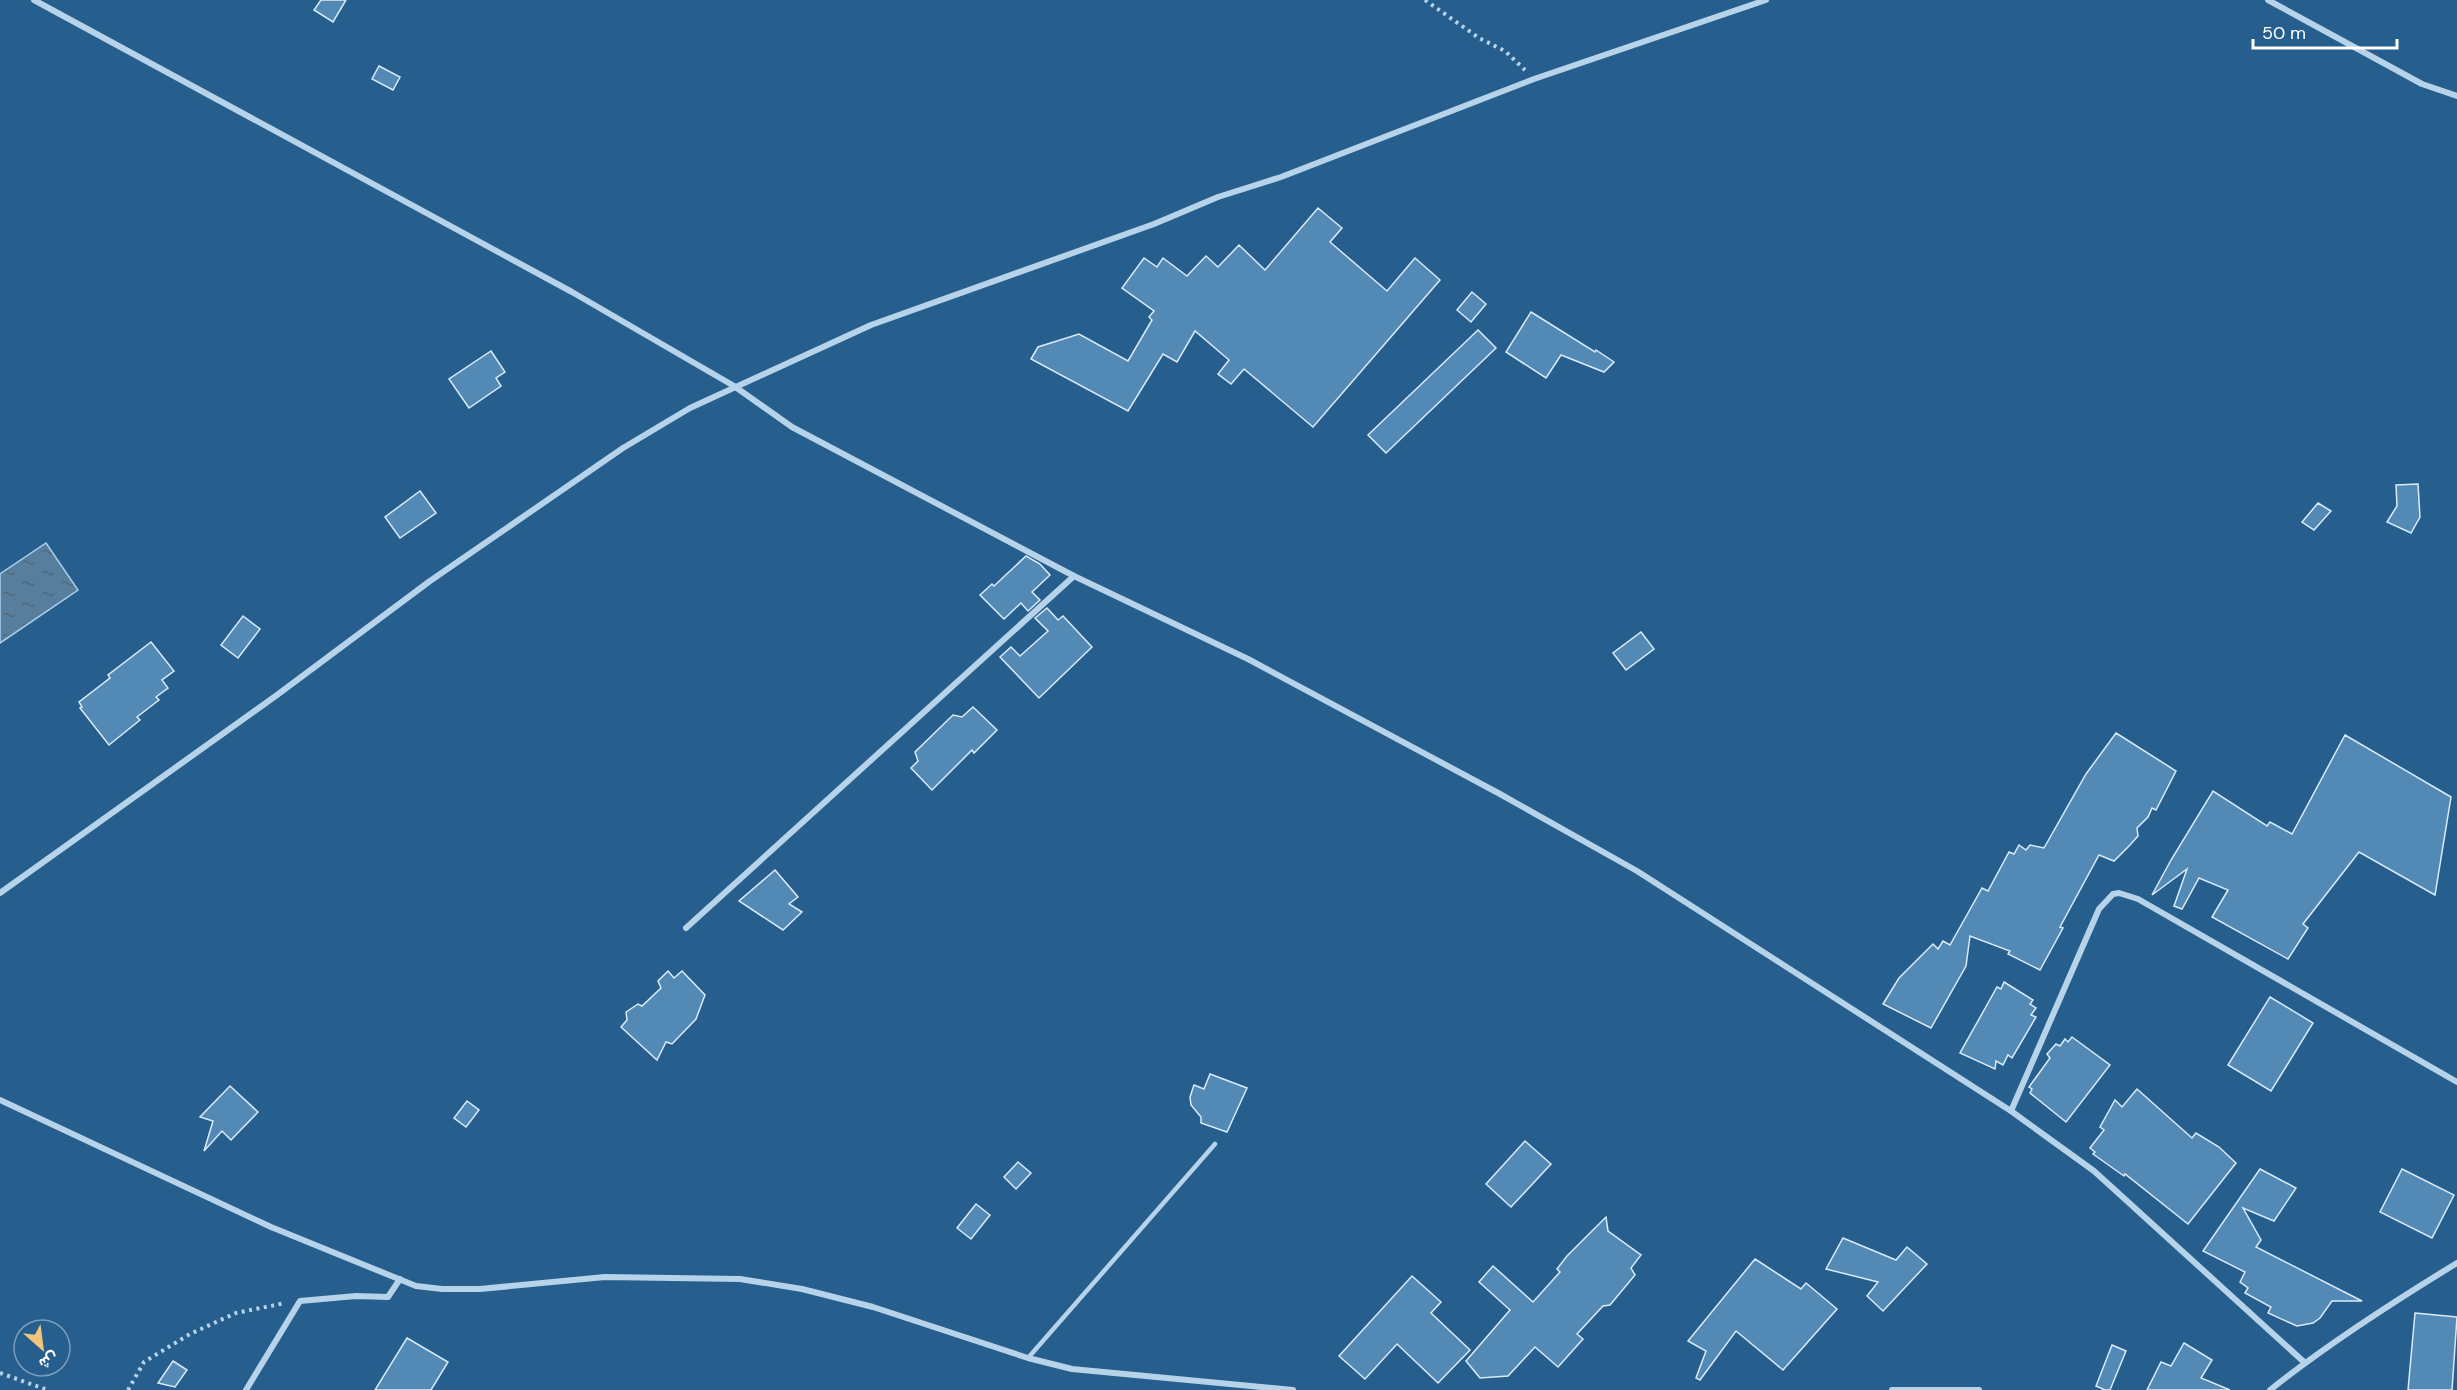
<svg xmlns="http://www.w3.org/2000/svg" width="2457" height="1390" viewBox="0 0 2457 1390" font-family="'DM Sans',Vazirmatn,sans-serif">
	<style>
		.water { fill: url(#water-ripples); stroke: #aacfeb; stroke-width: 1.5 }
		.building { fill: #5389b5; stroke: #daebf8; stroke-width: 1.5 }
		.lines { fill: none; stroke-linecap: round; stroke-linejoin: round }
		.path { stroke: #b6d3ea; stroke-width: 4; stroke-dasharray: 3 4.5; stroke-linecap: butt }
		.lane { stroke: #b6d3ea; stroke-width: 4.5 }
		.street { stroke: #b6d3ea; stroke-width: 6 }
	</style>
	<defs>
		<pattern id="water-ripples" width="26" height="14" patternUnits="userSpaceOnUse" patternTransform="scale(1.5)"><rect width="26" height="14" fill="#587e9e"/><path d="M2 4q2-2 4 0t4 0M15 11q2-2 4 0t4 0" fill="none" stroke="#536879"/></pattern>
	</defs>
	<rect width="100%" height="100%" fill="#265e8d"/>
	<polygon class="water" points="46,543 78,590 0,643 0,574"/>
	<g class="building">
		<polygon points="321,0 346,0 333,22 314,10"/>
		<polygon points="379,66 400,77 393,90 372,79"/>
		<polygon points="1318,208 1342,228 1330,242 1387,291 1415,258 1440,280 1313,427 1244,369 1231,384 1218,374 1229,360 1195,331 1177,362 1163,354 1128,411 1031,359 1038,347 1079,334 1128,361 1152,320 1149,317 1154,311 1122,288 1144,258 1157,267 1163,258 1187,276 1206,256 1218,267 1239,245 1265,270"/>
		<polygon points="1472,292 1486,304 1471,322 1457,310"/>
		<polygon points="1531,312 1595,352 1596,350 1614,362 1604,372 1561,355 1546,378 1506,352"/>
		<polygon points="1478,330 1496,348 1386,453 1368,435"/>
		<polygon points="491,351 505,372 496,378 501,386 469,408 449,379"/>
		<polygon points="2418,484 2420,517 2411,533 2387,522 2397,506 2396,485"/>
		<polygon points="420,491 436,513 400,538 385,517"/>
		<polygon points="2318,503 2331,511 2314,530 2302,522"/>
		<polygon points="1026,556 1040,564 1050,575 1032,592 1040,600 1028,611 1021,603 1004,619 980,595 992,584 994,586"/>
		<polygon points="1047,608 1058,620 1063,616 1092,647 1039,698 1000,657 1011,647 1020,656 1048,631 1035,618"/>
		<polygon points="243,616 260,629 238,658 221,645"/>
		<polygon points="1641,632 1654,649 1626,670 1613,653"/>
		<polygon points="151,642 174,671 162,680 168,688 156,697 159,700 137,717 140,720 109,745 80,708 82,707 79,702 110,678 108,675"/>
		<polygon points="973,707 997,730 974,753 972,750 932,790 911,768 918,761 915,752 953,715 962,717"/>
		<polygon points="2116,733 2176,771 2156,810 2152,808 2148,817 2137,828 2138,836 2130,845 2114,861 2099,855 2060,927 2063,928 2040,970 2008,954 2010,951 1970,936 1966,966 1931,1028 1883,1004 1899,978 1933,944 1938,949 1943,941 1950,945 1982,888 1988,891 2009,852 2014,854 2019,845 2026,850 2030,845 2044,848 2086,774"/>
		<polygon points="2345,735 2451,797 2435,895 2359,852 2303,924 2308,928 2288,959 2212,917 2228,890 2199,878 2182,909 2174,906 2187,869 2152,895 2171,860 2213,791 2267,826 2270,822 2292,834"/>
		<polygon points="775,870 798,897 789,904 802,912 783,930 739,901"/>
		<polygon points="668,971 674,978 682,971 705,995 696,1019 672,1044 666,1042 657,1060 621,1027 627,1020 626,1012 638,1004 642,1006 661,988 658,981"/>
		<polygon points="2004,982 2033,1000 2030,1004 2036,1008 2031,1015 2036,1017 2012,1058 2008,1055 2003,1065 1996,1061 1995,1069 1960,1053 1997,987 2001,989"/>
		<polygon points="2270,997 2313,1023 2271,1091 2228,1065"/>
		<polygon points="2072,1037 2110,1065 2066,1122 2030,1093 2032,1089 2029,1087 2050,1058 2047,1054 2056,1044 2060,1046 2065,1039 2068,1042"/>
		<polygon points="1210,1074 1247,1088 1227,1132 1201,1123 1201,1117 1191,1105 1190,1097 1194,1085 1204,1089"/>
		<polygon points="230,1086 258,1112 231,1140 222,1131 204,1151 213,1121 200,1117"/>
		<polygon points="2137,1089 2192,1138 2196,1133 2219,1147 2236,1163 2188,1224 2125,1174 2124,1176 2093,1154 2095,1152 2090,1148 2104,1130 2100,1127 2115,1100 2122,1107"/>
		<polygon points="467,1101 479,1110 466,1127 454,1118"/>
		<polygon points="1525,1141 1551,1164 1511,1207 1486,1184"/>
		<polygon points="1018,1162 1031,1173 1016,1189 1004,1177"/>
		<polygon points="2260,1169 2296,1188 2274,1221 2243,1208 2261,1240 2256,1247 2362,1301 2332,1301 2320,1318 2313,1323 2297,1326 2268,1313 2271,1307 2245,1293 2248,1288 2240,1282 2245,1272 2203,1251"/>
		<polygon points="2402,1169 2454,1195 2432,1238 2380,1212"/>
		<polygon points="976,1204 990,1215 971,1239 957,1228"/>
		<polygon points="1606,1217 1608,1231 1641,1255 1631,1268 1635,1275 1610,1305 1603,1306 1577,1334 1583,1339 1558,1367 1535,1347 1508,1376 1480,1378 1466,1361 1510,1310 1479,1282 1493,1266 1533,1302 1560,1272 1557,1269 1567,1256"/>
		<polygon points="1843,1238 1896,1260 1907,1247 1927,1264 1883,1311 1867,1296 1878,1282 1826,1269"/>
		<polygon points="1755,1259 1801,1289 1806,1283 1837,1309 1783,1370 1736,1331 1700,1380 1696,1378 1706,1351 1688,1341"/>
		<polygon points="1412,1276 1441,1302 1431,1313 1470,1350 1438,1383 1397,1344 1365,1379 1339,1356"/>
		<polygon points="2415,1313 2457,1317 2452,1390 2408,1390"/>
		<polygon points="407,1338 448,1362 431,1390 375,1390"/>
		<polygon points="2184,1343 2212,1360 2201,1378 2230,1390 2147,1390 2161,1362 2171,1366"/>
		<polygon points="2112,1345 2126,1351 2110,1390 2105,1390 2096,1386"/>
		<polygon points="173,1361 187,1370 175,1387 158,1383"/>
	</g>
	<g class="lines">
		<g class="path">
			<polyline points="1425,0 1479,38 1505,51 1525,70"/>
			<polyline points="0,1373 48,1390"/>
			<polyline points="128,1390 144,1362 190,1334 236,1313 285,1303"/>
		</g>
		<polyline class="lane" points="1028,1358 1215,1144"/>
		<g class="street">
			<polyline points="34,0 572,292 734,386 792,427 1074,576 1248,659 1500,794 1637,871 2011,1111 2094,1171 2304,1362"/>
			<polyline points="2268,0 2422,84 2457,96"/>
			<polyline points="0,893 277,695 430,581 623,448 690,408 871,325 1154,224 1218,197 1281,177 1534,79 1766,0"/>
			<polyline points="686,928 1074,576"/>
			<polyline points="0,1100 271,1227 416,1286 442,1289 480,1289 605,1277 740,1279 802,1289 873,1307 1028,1358 1072,1369 1293,1390"/>
			<polyline points="2011,1111 2099,909 2113,894 2119,893 2138,899 2457,1082"/>
			<polyline points="246,1390 300,1301 356,1296 388,1297 400,1279"/>
			<polyline points="1892,1390 1979,1390"/>
			<path d="M 2270,1390 C 2329,1343 2393,1302 2457,1263"/>
		</g>
	</g>
	<g transform="translate(42 1348) rotate(152)"><circle r="28" fill="#265e8d" stroke="#7d9ebb" stroke-width="1.5"/>
	<path d="M0-4.5L10 22L0 15L-10 22Z" fill="#f3c47b"/>
	<text y="-9" font-size="16" font-weight="bold" text-anchor="middle" fill="#ffffff">ش</text>
	</g>
	<path d="M2253 39v9h144v-9" fill="none" stroke="#ffffff" stroke-width="3"/>
	<text x="2262" y="39" font-size="18" fill="#ffffff" stroke="#265e8d" stroke-width="4.5" paint-order="stroke">50 m</text>
</svg>
